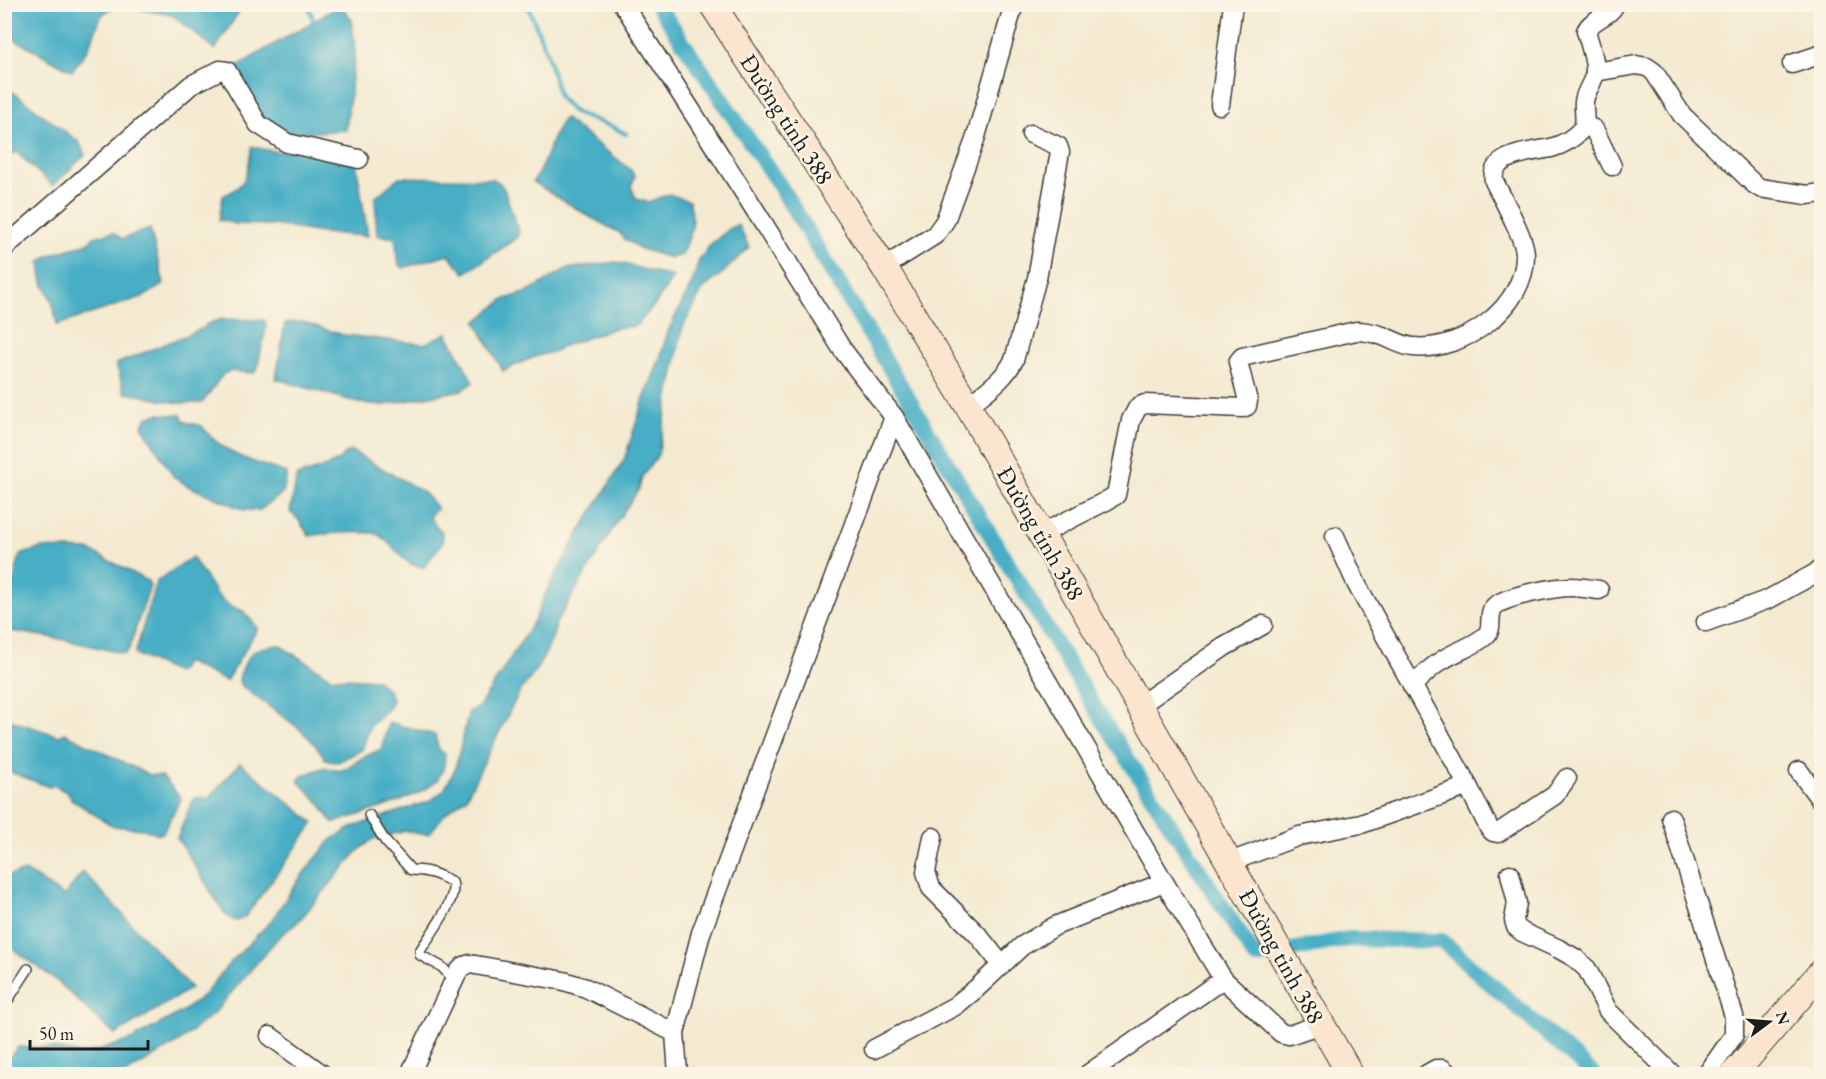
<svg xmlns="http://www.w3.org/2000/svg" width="1826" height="1079" viewBox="0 0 1826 1079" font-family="'EB Garamond',serif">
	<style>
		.water { fill: #46aec5; stroke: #316570; stroke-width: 1.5 }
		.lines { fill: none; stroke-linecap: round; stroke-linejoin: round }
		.stream { stroke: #46aec5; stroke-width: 4.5 }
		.canal { stroke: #46aec5; stroke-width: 16 }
		.service-casing { stroke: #3c3b37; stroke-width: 12 }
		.minor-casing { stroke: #3c3b37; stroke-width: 21 }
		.secondary-casing { stroke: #3c3b37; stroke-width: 28 }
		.service { stroke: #fff; stroke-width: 9 }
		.minor { stroke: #fff; stroke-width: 18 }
		.secondary { stroke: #fce5cf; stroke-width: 26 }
		.labels { text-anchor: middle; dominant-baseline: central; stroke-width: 5; stroke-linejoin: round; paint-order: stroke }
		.street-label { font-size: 24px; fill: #1c1c1c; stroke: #fcf5e5 }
	</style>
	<rect width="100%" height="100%" fill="#fcf5e5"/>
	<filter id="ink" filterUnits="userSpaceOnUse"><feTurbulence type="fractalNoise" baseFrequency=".0167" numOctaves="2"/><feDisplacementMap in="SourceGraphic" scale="12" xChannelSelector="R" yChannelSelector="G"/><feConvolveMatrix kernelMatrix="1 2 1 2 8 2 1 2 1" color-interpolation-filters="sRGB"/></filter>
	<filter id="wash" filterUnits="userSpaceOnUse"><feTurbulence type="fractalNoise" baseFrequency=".008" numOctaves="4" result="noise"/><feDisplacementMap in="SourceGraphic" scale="24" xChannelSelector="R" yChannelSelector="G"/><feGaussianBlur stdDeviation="1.35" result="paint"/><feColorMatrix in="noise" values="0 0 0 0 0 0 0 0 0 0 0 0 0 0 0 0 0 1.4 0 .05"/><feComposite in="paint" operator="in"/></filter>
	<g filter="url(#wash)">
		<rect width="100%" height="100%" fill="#f4ead1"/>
		<g class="water">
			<polygon points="5,4 243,4 243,5 215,50 172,15 121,6 113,7 102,15 88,49 72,71 5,34"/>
			<polygon points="341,5 352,20 355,52 346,130 288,134 264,121 234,68"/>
			<polygon points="13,92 79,142 85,155 53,186 15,151 5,161 5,98"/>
			<path d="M 564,118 L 630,169 L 635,176 L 631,186 L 636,199 L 648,202 L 669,194 L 689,201 C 696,226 691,232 682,255 L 671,258 L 643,250 L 624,239 L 620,233 L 590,217 L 533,182 C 547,162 550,137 564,118 Z"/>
			<path d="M 252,147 L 279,152 L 298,149 L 356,162 L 368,236 L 322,233 L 274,225 L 236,224 L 219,220 L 223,196 C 250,184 246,174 252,147 Z"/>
			<polygon points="399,177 493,179 500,183 504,189 519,232 517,238 465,273 448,254 403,268 399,265 395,238 377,235 375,198"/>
			<path d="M 738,225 L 749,247 L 724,272 L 703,289 L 682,329 L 658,455 L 642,477 L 639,489 L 618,520 L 556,623 C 554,642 535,676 521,689 L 466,798 L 446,813 L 429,834 L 419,834 L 406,831 L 373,839 L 357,852 L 298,922 L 278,938 L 214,1013 L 179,1042 L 125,1074 L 5,1074 L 4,1064 L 18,1047 L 52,1048 L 80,1054 L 104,1049 L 133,1039 L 183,1011 L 204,995 L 228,965 L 271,921 L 302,875 L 331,840 L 353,827 L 430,801 L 444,790 L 455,769 L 469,711 L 479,707 L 534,621 L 546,592 L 579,533 L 624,460 L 645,396 L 659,361 L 668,331 L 692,283 L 699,260 L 711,244 L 732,227 Z"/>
			<path d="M 150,229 L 164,284 L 145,296 L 57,325 C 54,309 53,300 45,287 C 41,281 41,269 40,262 L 48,256 L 88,243 L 94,237 L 113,232 L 122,239 Z"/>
			<polygon points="616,262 673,277 656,303 638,324 631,327 615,328 561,347 556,351 534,357 503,371 476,322 503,300 528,292 566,269"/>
			<path d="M 222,319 L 264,320 L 266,327 L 257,370 L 253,373 L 231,371 L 223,374 L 203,402 C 176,407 152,396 125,393 L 116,364 L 204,328 L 207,324 Z"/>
			<polygon points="303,322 343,335 424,344 447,333 473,382 462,390 384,405 359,403 276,379 285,323"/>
			<path d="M 158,414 L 181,415 L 185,422 L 202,426 C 222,455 254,462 287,473 L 283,493 L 260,510 L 244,510 L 188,486 L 174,477 L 142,426 L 148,417 Z"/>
			<path d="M 351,451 L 422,491 L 438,509 L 430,515 L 431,520 L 442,532 L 443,542 L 424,567 C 404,568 395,545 379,535 C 370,530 322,534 309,536 L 298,519 L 290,512 L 297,476 C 310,472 323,469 335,462 C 342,459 344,453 351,451 Z"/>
			<polygon points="41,548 89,550 148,581 150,586 129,649 125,654 61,639 5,630 5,616 20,555"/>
			<polygon points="192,557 218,596 230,606 243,611 258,628 226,681 186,662 177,673 135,654 156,582"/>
			<path d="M 279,645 L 330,677 L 377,680 L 389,691 L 392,700 L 387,710 L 370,726 L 362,750 L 338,762 L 326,760 C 306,725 268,710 240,684 C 238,678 240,676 242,670 C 251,648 257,648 279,645 Z"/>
			<polygon points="4,718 59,736 65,733 149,775 162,776 181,798 163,833 159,834 143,829 112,826 71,799 70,794 54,785 49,787 5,770"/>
			<path d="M 389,722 L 435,735 L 439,750 L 445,754 C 445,762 443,773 437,780 C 420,799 359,814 333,823 L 319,802 L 298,781 L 302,776 L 325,767 C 342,774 343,770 357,761 C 365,756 373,753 381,749 Z"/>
			<path d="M 240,763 L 314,823 L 246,916 C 237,923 234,922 225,914 L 177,838 L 194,798 L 209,798 Z"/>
			<polygon points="25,871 64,896 83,872 191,988 115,1035 57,981 5,943 5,877"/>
		</g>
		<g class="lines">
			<g class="stream">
				<polyline points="308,4 313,20"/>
				<polyline points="527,4 547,53 559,97 575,113 613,127 626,134"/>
			</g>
			<polyline class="canal" points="657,4 780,186 1093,705 1255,957 1348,939 1442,941 1593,1074"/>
		</g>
	</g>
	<g filter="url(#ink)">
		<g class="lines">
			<defs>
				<g id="service">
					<path d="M 369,815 L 385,841 L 411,870 C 427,870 438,874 452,882 C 459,898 429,936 420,951 L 420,955 L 442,967 L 450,976"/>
					<polyline points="4,1006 28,969"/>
				</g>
				<g id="minor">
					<polyline points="623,4 750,202 842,349 894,417 1164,882 1223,979"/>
					<polyline points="1792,64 1822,54"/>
					<polyline points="1595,72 1636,65 1647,67 1654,72 1682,115 1754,184 1760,188 1807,195 1822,193"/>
					<polyline points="1220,105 1233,4"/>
					<polyline points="1584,125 1594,129 1612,166"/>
					<polyline points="4,248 191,85 220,70 227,71 258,124 287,143 359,159"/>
					<polyline points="884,267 935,235 945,221 975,140 1014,4"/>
					<path d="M 968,406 C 985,392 1004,380 1014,360 L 1037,278 L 1060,152 L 1058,146 L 1031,134"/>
					<path d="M 1041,534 L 1106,501 L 1116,495 L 1131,420 L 1138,407 L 1145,404 L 1243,408 L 1247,406 L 1248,401 L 1238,362 L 1242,357 L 1356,331 C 1366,331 1374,333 1383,336 C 1393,340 1402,346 1413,347 C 1463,352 1527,307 1525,253 C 1524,236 1502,198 1494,181 C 1489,154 1533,152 1551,148 C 1562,145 1574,138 1582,129 C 1587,122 1583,110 1584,102 C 1585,91 1594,82 1595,72 C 1596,62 1589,41 1586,31 C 1592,18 1610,17 1615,4"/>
					<polyline points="1335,536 1357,585 1468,786"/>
					<polyline points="1706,622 1769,599 1816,573 1822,567"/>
					<path d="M 1412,686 C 1422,676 1432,666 1444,659 C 1457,651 1472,647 1484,637 C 1495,629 1487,618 1493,608 C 1501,596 1558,587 1572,587 C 1581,587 1590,589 1599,590"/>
					<polyline points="1140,705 1224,647 1263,625"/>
					<polyline points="1799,771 1822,802"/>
					<polyline points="1671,818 1734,1016 1734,1035 1707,1074"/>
					<polyline points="933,837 926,872 931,888 978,935 1001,964"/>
					<polyline points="1230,862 1299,836 1361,824 1468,786 1489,828 1493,832 1498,833 1555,795 1567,778"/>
					<polyline points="1510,874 1517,903 1514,920 1516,927 1522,932 1559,949 1575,958 1587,969 1608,1011 1672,1074"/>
					<polyline points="675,1033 701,933 894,417"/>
					<polyline points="270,1036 322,1074"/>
					<polyline points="874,1049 955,1006 977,988 1022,946 1055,926 1164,882"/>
					<polyline points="410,1074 458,972 464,966 470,964 564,981 586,988 675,1033 678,1074"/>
					<polyline points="1088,1074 1223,979 1281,1033 1289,1035 1321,1024"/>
					<polyline points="1427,1074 1436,1069 1443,1069 1449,1074"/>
				</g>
				<g id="secondary">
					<polyline points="712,4 884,267 968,406 1350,1074"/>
					<polyline points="1734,1074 1822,971"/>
				</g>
			</defs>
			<use href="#service" class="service-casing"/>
			<use href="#minor" class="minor-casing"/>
			<use href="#secondary" class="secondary-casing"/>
			<use href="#service" class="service"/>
			<use href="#minor" class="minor"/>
			<use href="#secondary" class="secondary"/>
		</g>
	</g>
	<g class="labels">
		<g class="street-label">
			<text transform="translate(787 119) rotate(57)">Đường tỉnh 388</text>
			<text transform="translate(1041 533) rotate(60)">Đường tỉnh 388</text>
			<text transform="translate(1282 956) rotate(61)">Đường tỉnh 388</text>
		</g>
	</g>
	<rect width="1826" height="1079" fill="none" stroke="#fcf5e5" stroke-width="24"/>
	<g transform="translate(1769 1022) rotate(74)" stroke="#fcf5e5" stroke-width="4.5" paint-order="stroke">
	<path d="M0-4.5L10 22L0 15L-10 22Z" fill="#1c1c1c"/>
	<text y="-9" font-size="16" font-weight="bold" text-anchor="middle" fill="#1c1c1c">N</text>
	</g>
	<path d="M30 1040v9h118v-9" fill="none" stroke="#1c1c1c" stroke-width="3"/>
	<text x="39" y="1040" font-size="18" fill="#1c1c1c" stroke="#fcf5e5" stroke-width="4.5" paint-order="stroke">50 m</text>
</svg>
